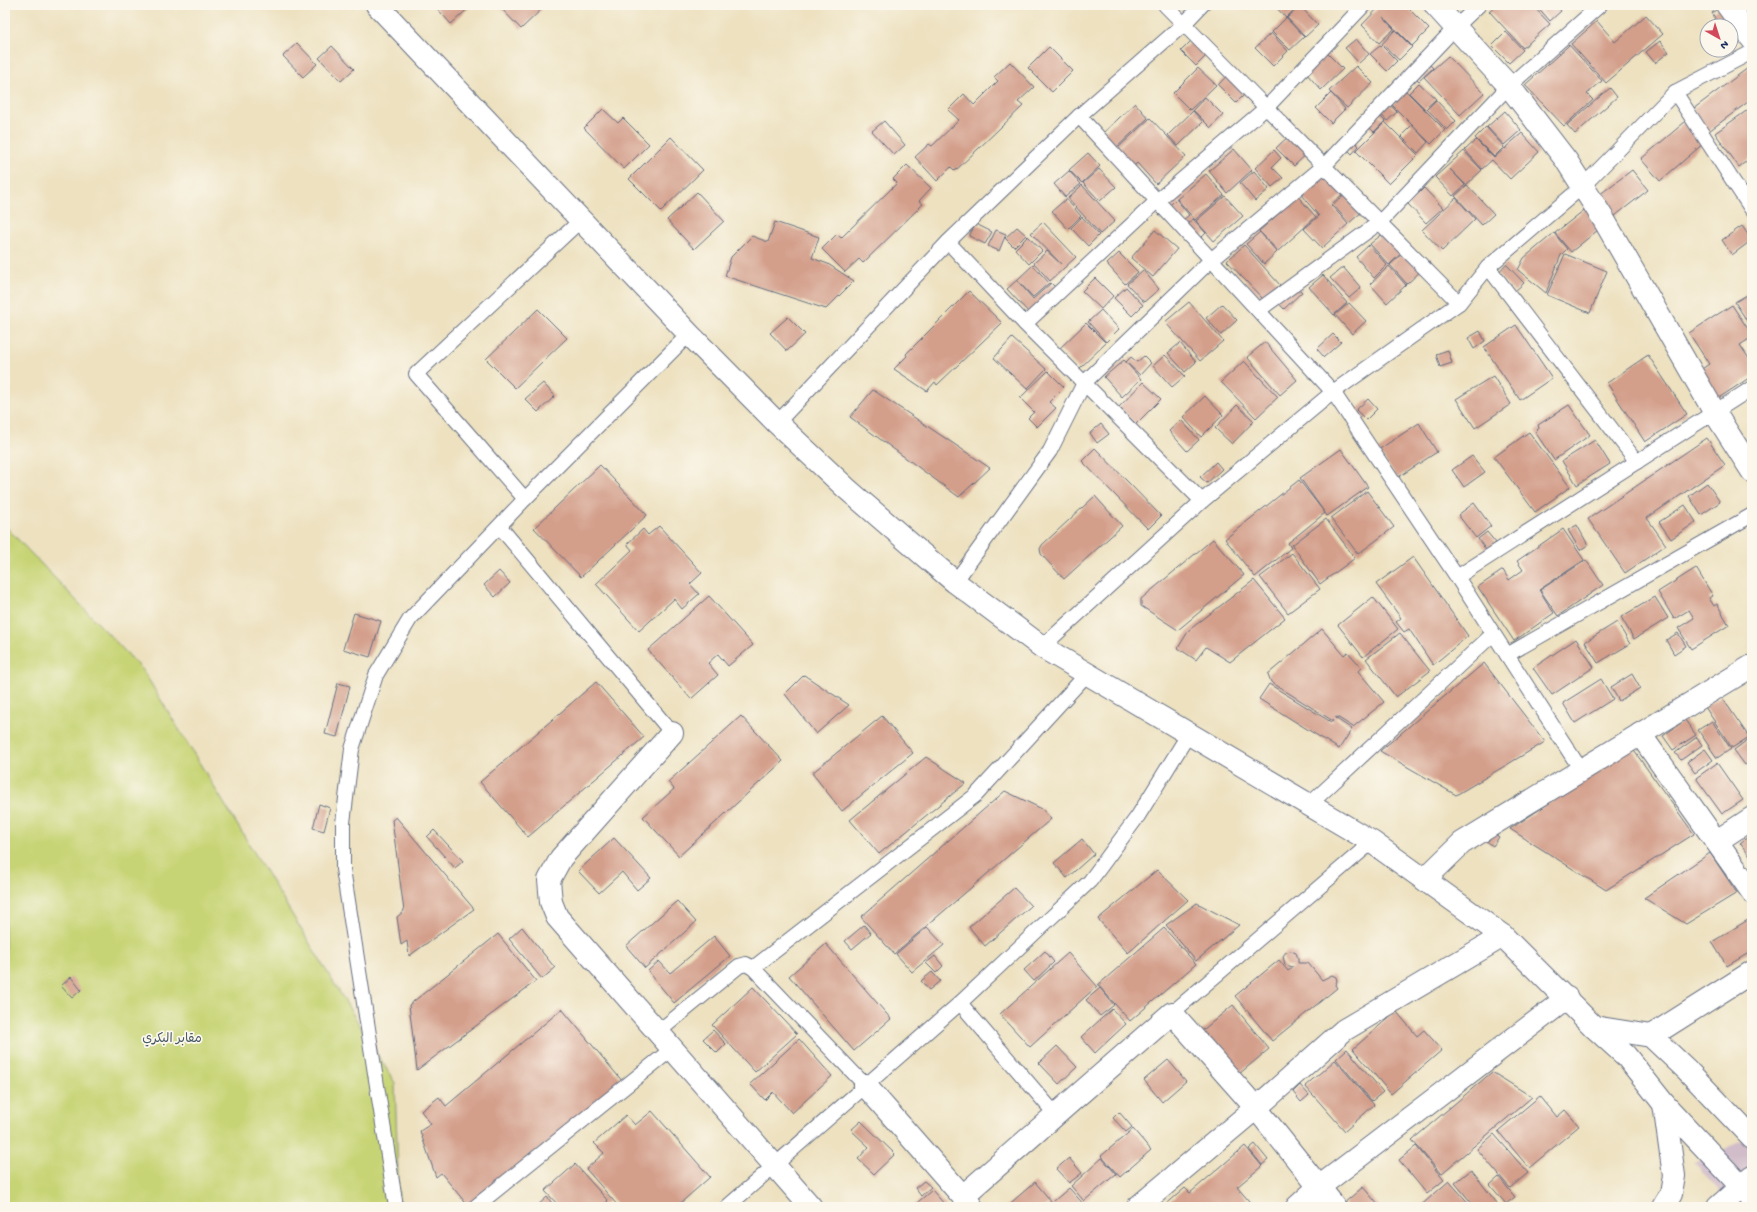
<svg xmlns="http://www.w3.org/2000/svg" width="1757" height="1212" viewBox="0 0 1757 1212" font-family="'Gochi Hand','Playpen Sans Arabic',sans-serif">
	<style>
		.industrial { fill: #d1bdca }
		.green { fill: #c7d475; stroke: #71826a }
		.building { fill: #d39e8a }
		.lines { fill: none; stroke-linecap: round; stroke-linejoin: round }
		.lane-casing { stroke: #646d80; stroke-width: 16 }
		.street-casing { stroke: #646d80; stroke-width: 24 }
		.secondary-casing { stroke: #646d80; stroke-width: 24 }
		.lane { stroke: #fff; stroke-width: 14 }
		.street { stroke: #fff; stroke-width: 22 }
		.secondary { stroke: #fff; stroke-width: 22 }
		.labels { text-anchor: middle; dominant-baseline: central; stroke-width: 3.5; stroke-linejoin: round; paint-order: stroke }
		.park-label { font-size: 13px; fill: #465864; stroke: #fbf7ec }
	</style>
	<rect width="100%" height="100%" fill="#fbf7ec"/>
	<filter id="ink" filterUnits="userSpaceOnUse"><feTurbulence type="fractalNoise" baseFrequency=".025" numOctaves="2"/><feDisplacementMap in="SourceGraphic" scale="8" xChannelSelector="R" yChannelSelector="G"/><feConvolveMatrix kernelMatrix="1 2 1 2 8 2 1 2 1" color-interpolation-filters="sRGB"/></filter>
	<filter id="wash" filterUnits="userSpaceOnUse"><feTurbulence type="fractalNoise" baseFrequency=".012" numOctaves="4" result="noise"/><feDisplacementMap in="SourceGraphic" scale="16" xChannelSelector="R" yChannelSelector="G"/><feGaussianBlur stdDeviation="0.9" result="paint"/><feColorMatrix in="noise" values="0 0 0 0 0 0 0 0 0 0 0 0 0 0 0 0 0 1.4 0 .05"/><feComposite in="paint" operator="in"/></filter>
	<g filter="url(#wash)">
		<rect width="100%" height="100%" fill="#ede1c0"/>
		<polygon class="industrial" points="1752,1136 1752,1207 1733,1207 1695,1163"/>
		<polygon class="green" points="5,526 142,669 395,1083 399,1207 5,1207"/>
		<g id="blocks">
			<g class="building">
				<polygon points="434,5 472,5 451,24"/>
				<polygon points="498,5 546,5 521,29"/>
				<polygon points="1274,5 1299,5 1286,18"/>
				<polygon points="1381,5 1405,5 1429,29 1412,46 1383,17 1394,29 1379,43 1362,25"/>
				<polygon points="1496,5 1532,5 1550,24 1523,48 1489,11"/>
				<polygon points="1536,5 1556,5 1561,11 1550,21"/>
				<polygon points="1722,5 1730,16 1719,24 1712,13"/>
				<polygon points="1300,6 1318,25 1305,37 1287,18"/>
				<polygon points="1646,15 1663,34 1606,83 1571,44 1597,21 1615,42"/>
				<polygon points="1286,18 1304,37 1290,50 1272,32"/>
				<polygon points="1395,30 1412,47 1399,60 1382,44"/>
				<polygon points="1506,32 1523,50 1509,63 1492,46"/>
				<polygon points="1271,33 1288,51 1273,66 1255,48"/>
				<polygon points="1198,34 1213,49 1196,66 1181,51"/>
				<polygon points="1356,39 1369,54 1359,63 1345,48"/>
				<polygon points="1660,41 1669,52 1655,63 1646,52"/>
				<polygon points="297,43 317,64 303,77 283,56"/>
				<polygon points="1381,45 1397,61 1387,71 1370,54"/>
				<polygon points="1569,45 1602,81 1587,94 1593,100 1564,126 1525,85"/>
				<polygon points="332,46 354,69 341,81 319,58"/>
				<polygon points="1049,47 1073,71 1052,92 1028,68"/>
				<polygon points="1327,53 1343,69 1321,90 1306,73"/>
				<polygon points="1448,56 1484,93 1460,115 1424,77"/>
				<polygon points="1425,60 1433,68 1419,81 1411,73"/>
				<polygon points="1010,62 1034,87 1018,102 1023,106 955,171 951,167 937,181 915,157 929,144 932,146 959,120 948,110 964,94 974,105 998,81 994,77"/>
				<polygon points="1752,65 1752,99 1709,131 1693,109"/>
				<polygon points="1356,66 1373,83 1347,108 1329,91"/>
				<polygon points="1198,68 1216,85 1190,110 1173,93"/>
				<polygon points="1233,69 1251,88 1236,103 1218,85"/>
				<polygon points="1419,83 1436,99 1425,109 1409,93"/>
				<polygon points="1610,88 1617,97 1575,134 1567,125"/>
				<polygon points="1406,91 1445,130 1431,144 1392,105"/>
				<polygon points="1331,93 1345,109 1331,123 1316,108"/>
				<polygon points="1205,97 1223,115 1211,128 1193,110"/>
				<polygon points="1436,100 1456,121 1447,130 1427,109"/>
				<polygon points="1387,101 1397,112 1387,121 1377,110"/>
				<polygon points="1135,103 1148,118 1115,149 1101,135"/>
				<polygon points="1752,107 1752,157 1739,167 1715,133"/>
				<polygon points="603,109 618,123 623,118 649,144 624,169 584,128"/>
				<polygon points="1193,111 1203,122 1178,146 1168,135"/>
				<polygon points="1375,111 1385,121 1374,132 1364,122"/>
				<polygon points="1505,111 1521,130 1504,145 1487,127"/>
				<polygon points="1150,118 1186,156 1156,184 1137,163 1132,168 1116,150"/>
				<polygon points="884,121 905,145 894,155 872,131"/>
				<polygon points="1686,121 1704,143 1660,181 1641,159"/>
				<polygon points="1385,122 1418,155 1389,184 1356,151"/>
				<polygon points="1412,125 1428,142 1418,153 1401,136"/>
				<polygon points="1486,127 1504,147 1494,157 1475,138"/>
				<polygon points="1294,131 1311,150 1294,166 1276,148"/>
				<polygon points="1522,133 1539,152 1510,179 1492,160 1482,169 1465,150 1476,140 1494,158 1505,148 1506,149 1506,147"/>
				<polygon points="671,137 703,170 661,211 629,179"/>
				<polygon points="1351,138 1359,146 1352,154 1344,146"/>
				<polygon points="1234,149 1252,170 1227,193 1209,171"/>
				<polygon points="1274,150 1281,158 1272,167 1283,178 1272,187 1255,168"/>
				<polygon points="1464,151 1482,170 1466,185 1449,168 1465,185 1453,196 1435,177"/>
				<polygon points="1088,153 1100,166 1082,183 1069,170"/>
				<polygon points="907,165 931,188 919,201 923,204 863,263 859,259 845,272 822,249 837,234 841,238 897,183 893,179"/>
				<polygon points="1099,169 1116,187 1100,201 1083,183"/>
				<polygon points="1632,170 1648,190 1611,219 1595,198"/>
				<polygon points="1069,171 1081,184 1065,197 1054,184"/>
				<polygon points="1254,171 1269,189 1255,201 1240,183"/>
				<polygon points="1328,171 1345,192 1331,205 1348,224 1322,248 1304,229 1319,216 1301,195"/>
				<polygon points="1206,174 1224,195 1195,220 1177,199"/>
				<polygon points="1752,183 1752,196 1746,187"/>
				<polygon points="1082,185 1115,221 1100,234 1068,198"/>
				<polygon points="1467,185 1494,214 1482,225 1455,196"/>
				<polygon points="1424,188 1443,208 1426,223 1408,204"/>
				<polygon points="1293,191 1316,217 1278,251 1259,231 1284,209 1279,203"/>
				<polygon points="697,192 724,221 694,249 667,220"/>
				<polygon points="1347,193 1363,211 1349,223 1333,205"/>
				<polygon points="1225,196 1243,216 1214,241 1196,221"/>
				<polygon points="1456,198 1475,219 1442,251 1422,230"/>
				<polygon points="1066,199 1081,216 1068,229 1052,211"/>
				<polygon points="1176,199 1189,215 1182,221 1169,206"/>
				<polygon points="1588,207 1603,226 1571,252 1555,233"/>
				<polygon points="1082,217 1099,235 1088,246 1071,228"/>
				<polygon points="1193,219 1206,233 1200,239 1187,224"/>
				<polygon points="775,222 819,237 812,258 828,264 854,281 826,309 725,276 731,257 752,236 768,242"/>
				<polygon points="1043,222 1076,257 1050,281 1034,263 1047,251 1061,264 1031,233"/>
				<polygon points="976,224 992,232 985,244 969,236"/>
				<polygon points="1742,226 1752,240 1732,255 1722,240"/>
				<polygon points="1017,227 1026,235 1014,247 1005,238"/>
				<polygon points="1390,228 1408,247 1389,265 1370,244"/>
				<polygon points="996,230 1006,234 999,251 988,246"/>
				<polygon points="1155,230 1177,249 1153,277 1131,258"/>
				<polygon points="1260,232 1277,252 1264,264 1246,244"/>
				<polygon points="1554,233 1567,249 1561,255 1546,293 1518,270 1524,258"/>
				<polygon points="1028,236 1042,251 1029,264 1015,249"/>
				<polygon points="1244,245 1280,285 1263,299 1227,261"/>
				<polygon points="1369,245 1387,265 1374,278 1356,257"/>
				<polygon points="1409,247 1426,266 1407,284 1390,265"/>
				<polygon points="1119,253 1138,272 1125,284 1107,264"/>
				<polygon points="1565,254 1607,271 1590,313 1547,295"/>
				<polygon points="1506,264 1524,283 1514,292 1497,274"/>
				<polygon points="1033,265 1049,283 1033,297 1017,280"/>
				<polygon points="1389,266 1406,285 1387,303 1370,284"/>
				<polygon points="1343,267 1361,288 1349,298 1330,278"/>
				<polygon points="1143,270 1159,289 1144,302 1127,284"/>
				<polygon points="1323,275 1347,303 1334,315 1309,287"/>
				<polygon points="1095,278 1113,296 1101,309 1082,291"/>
				<polygon points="1017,280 1033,299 1051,283 1056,288 1029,313 1007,289"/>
				<polygon points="1294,284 1302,292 1284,309 1276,300"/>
				<polygon points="1126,287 1143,305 1132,316 1114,298"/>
				<polygon points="969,291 1002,323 937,385 935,382 927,391 894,369 907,356 906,354"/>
				<polygon points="1752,292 1752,329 1735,302"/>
				<polygon points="1189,302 1223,341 1200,361 1165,322"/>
				<polygon points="1349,303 1366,321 1352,334 1335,315"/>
				<polygon points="1222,304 1237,320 1221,335 1206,318"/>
				<polygon points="1732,305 1752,335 1752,337 1740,345 1752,363 1752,376 1717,399 1699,371 1709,364 1689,333"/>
				<polygon points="538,309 567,338 515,388 486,359"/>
				<polygon points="1101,310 1119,329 1106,342 1088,322"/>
				<polygon points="788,317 805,334 787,351 770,333"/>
				<polygon points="1086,323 1106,343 1079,369 1059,349"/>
				<polygon points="1516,325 1552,378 1520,400 1484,347"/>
				<polygon points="1480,331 1485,341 1474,349 1468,338"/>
				<polygon points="1333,334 1341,342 1324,357 1317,349"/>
				<polygon points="1012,338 1046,369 1027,389 994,358"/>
				<polygon points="1265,342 1297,380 1280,395 1247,357"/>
				<polygon points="1180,343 1196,362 1185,372 1168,353"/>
				<polygon points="1448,350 1452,363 1440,367 1436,354"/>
				<polygon points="1165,355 1185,376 1172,387 1153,366"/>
				<polygon points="1648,355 1687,414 1645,442 1607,383"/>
				<polygon points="1144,356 1151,363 1140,375 1126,362 1131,357 1137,362"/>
				<polygon points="1124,360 1141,379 1122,397 1104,377"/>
				<polygon points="1244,361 1278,397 1256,418 1221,382"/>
				<polygon points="1048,371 1064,387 1049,402 1056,408 1037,427 1028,418 1034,412 1020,398"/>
				<polygon points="1493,376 1511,404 1475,428 1456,399"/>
				<polygon points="1143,382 1161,399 1136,424 1119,407"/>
				<polygon points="543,383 555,396 538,412 525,399"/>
				<polygon points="873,390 990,468 959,497 850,417"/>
				<polygon points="1205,396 1223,415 1201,437 1183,417"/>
				<polygon points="1368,399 1377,409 1366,420 1356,410"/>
				<polygon points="1237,405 1254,421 1232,444 1215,428"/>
				<polygon points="1569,405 1590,435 1554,460 1535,432 1539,428 1538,425"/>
				<polygon points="1181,420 1199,440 1187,451 1169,431"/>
				<polygon points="1419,423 1437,452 1397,478 1378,450"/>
				<polygon points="1101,424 1109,434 1097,443 1090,433"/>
				<polygon points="1529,432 1570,487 1535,512 1494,457"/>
				<polygon points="1707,438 1725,465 1647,518 1666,545 1625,573 1588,519"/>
				<polygon points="1595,440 1610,464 1577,485 1562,461"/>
				<polygon points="1095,448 1161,516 1148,529 1082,461"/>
				<polygon points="1341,449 1368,487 1327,516 1300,478"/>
				<polygon points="1472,456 1485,472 1464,487 1452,470"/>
				<polygon points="1216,462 1222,469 1207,483 1200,477"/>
				<polygon points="600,465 647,515 581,577 534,528"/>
				<polygon points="1299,480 1325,513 1288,543 1291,548 1255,577 1225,539"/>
				<polygon points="1707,483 1720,502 1701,515 1689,496"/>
				<polygon points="1367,491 1394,527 1358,554 1331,518"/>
				<polygon points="1095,496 1122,526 1064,579 1041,554 1040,549 1042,545"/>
				<polygon points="1474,503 1491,526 1476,538 1458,515"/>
				<polygon points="1685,505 1696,522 1671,539 1659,522"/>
				<polygon points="1326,519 1355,558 1320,584 1292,545"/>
				<polygon points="1577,525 1588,545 1580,550 1568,530"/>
				<polygon points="659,526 702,573 690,584 699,594 682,609 674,599 639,631 596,584 632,550 627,544 643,529 648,535"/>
				<polygon points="1563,529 1584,560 1539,590 1554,613 1514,641 1478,587 1503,570 1509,580 1523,570 1517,561"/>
				<polygon points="1487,532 1496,543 1486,550 1478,539"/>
				<polygon points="1213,539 1244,575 1178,630 1141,606 1141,599"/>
				<polygon points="1292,553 1320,589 1288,613 1260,577"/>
				<polygon points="1413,557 1468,636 1433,665 1409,629 1404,632 1396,622 1401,618 1376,584"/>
				<polygon points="1586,560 1603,585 1558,616 1540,590"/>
				<polygon points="1696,568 1713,596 1709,598 1714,606 1717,604 1729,625 1691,649 1678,628 1694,618 1689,610 1674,619 1658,592"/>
				<polygon points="499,571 510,583 495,597 484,585"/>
				<polygon points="1254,580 1285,618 1230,662 1206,647 1196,660 1178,648 1189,630"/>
				<polygon points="709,596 753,645 728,666 718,654 708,663 718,675 691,699 648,650"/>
				<polygon points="1373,597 1398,629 1363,657 1338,625"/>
				<polygon points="1655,597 1668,618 1634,639 1621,617"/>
				<polygon points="354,613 381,621 370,657 343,649"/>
				<polygon points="1617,622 1630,644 1598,663 1585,642"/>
				<polygon points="1322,629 1344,655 1348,652 1362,668 1358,671 1384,702 1353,727 1337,717 1335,718 1352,729 1339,749 1259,699 1269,684 1331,722 1333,721 1271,682 1268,674"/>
				<polygon points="1400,633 1430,671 1396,697 1366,659"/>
				<polygon points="1678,633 1686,646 1674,654 1666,640"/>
				<polygon points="1576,639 1594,667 1552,695 1533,668"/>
				<polygon points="1484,663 1545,742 1456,795 1380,751"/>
				<polygon points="1632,674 1640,688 1619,701 1611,687"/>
				<polygon points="804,675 849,705 816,734 785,694"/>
				<polygon points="1601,679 1613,699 1575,723 1563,703"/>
				<polygon points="596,682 644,737 528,837 480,782"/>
				<polygon points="338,683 350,686 337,737 325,734"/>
				<polygon points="1721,696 1749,737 1732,748 1705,707"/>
				<polygon points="741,716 783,761 679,856 643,817 674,789 668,782"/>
				<polygon points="882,716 913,753 842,811 812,773"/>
				<polygon points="1685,720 1696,735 1673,750 1663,736"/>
				<polygon points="1712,721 1731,749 1717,758 1698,730"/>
				<polygon points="1697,737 1702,745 1681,760 1675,753"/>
				<polygon points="1750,738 1752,742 1752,760 1745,765 1734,750"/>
				<polygon points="1632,748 1694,834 1606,890 1510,829"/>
				<polygon points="1705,749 1713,760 1695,773 1687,762"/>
				<polygon points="926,757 966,783 879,854 850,820"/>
				<polygon points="1717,763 1743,800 1722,814 1696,778"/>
				<polygon points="1005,791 1042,809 1051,819 894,954 861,917"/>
				<polygon points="319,804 330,808 324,831 313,828"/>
				<polygon points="396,817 474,909 409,956 407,941 401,945 397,917 404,911 392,820"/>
				<polygon points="434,830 463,861 455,868 427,837"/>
				<polygon points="1491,831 1499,837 1493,846 1485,840"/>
				<polygon points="1752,834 1752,859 1740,843"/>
				<polygon points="614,838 651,878 637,890 622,872 599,893 578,871"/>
				<polygon points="1082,839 1094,854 1067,878 1054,863"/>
				<polygon points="1710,853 1737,893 1686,924 1644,898"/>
				<polygon points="1157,870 1188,900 1128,953 1098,919"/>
				<polygon points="1014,888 1031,906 985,946 969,927"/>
				<polygon points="677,901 696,922 645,968 626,946"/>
				<polygon points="1197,903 1239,925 1196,961 1166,925"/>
				<polygon points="1751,918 1752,951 1727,966 1712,942"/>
				<polygon points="864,925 871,933 852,949 845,941"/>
				<polygon points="522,927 555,968 542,979 509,939"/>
				<polygon points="927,927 944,945 912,972 896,954"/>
				<polygon points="1164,928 1196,964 1130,1021 1098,985"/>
				<polygon points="498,934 536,981 417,1070 409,1005"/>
				<polygon points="714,936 730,956 674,1003 648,971 659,961 670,973"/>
				<polygon points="826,944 891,1019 854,1051 789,976"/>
				<polygon points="1045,951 1054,962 1034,981 1024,970"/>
				<polygon points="1291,951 1296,953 1298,958 1298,963 1308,963 1322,980 1332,975 1336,977 1337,981 1335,985 1337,988 1272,1041 1235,996 1279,960 1288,971 1293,967 1285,965 1283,956 1286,952"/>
				<polygon points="1068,953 1097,986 1030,1047 1000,1014"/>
				<polygon points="935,956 943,966 936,973 926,963"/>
				<polygon points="932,972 940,981 929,990 921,981"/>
				<polygon points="71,977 81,990 72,998 61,986"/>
				<polygon points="753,987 797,1034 755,1072 712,1025"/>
				<polygon points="1100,988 1114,1005 1100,1016 1086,1000"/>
				<polygon points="1233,1005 1269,1049 1233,1079 1197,1035"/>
				<polygon points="562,1009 623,1082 469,1207 441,1173 436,1177 420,1131 431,1124 421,1111 439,1097 446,1106"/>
				<polygon points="1112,1009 1126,1024 1095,1053 1081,1037"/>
				<polygon points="1396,1011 1417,1036 1424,1030 1442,1050 1391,1094 1353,1049"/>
				<polygon points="713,1030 726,1044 717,1053 703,1039"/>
				<polygon points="799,1039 832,1076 792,1113 773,1092 765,1100 750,1084"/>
				<polygon points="1057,1046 1077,1067 1059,1084 1039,1063"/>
				<polygon points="1347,1049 1383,1092 1372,1101 1336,1059"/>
				<polygon points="1168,1060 1186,1081 1162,1102 1144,1080"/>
				<polygon points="1335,1060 1374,1105 1345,1131 1305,1086"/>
				<polygon points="1492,1072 1532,1097 1441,1174 1412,1140"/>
				<polygon points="1300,1085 1309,1095 1301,1102 1293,1092"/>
				<polygon points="1540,1096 1557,1117 1565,1110 1579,1126 1529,1168 1498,1131"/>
				<polygon points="652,1111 710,1177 676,1207 619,1207 586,1169 604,1153 594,1143 626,1115 635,1125"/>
				<polygon points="1119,1112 1132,1127 1126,1132 1113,1118"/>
				<polygon points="861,1121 895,1154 874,1174 858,1159 869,1147 851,1130"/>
				<polygon points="1133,1129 1151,1150 1120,1177 1101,1156"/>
				<polygon points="1494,1134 1528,1173 1510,1188 1477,1149"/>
				<polygon points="1255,1144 1268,1160 1262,1165 1249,1149"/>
				<polygon points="1245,1146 1262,1166 1237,1187 1254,1207 1163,1207 1185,1188 1190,1193"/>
				<polygon points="1416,1146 1444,1180 1427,1194 1399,1160"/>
				<polygon points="1069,1158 1082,1173 1069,1183 1056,1169"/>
				<polygon points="1102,1158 1116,1174 1084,1201 1071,1186"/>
				<polygon points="575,1164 608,1201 601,1207 560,1207 545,1191"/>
				<polygon points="1471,1170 1497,1203 1493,1207 1475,1207 1455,1183"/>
				<polygon points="1499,1177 1515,1197 1506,1204 1490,1185"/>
				<polygon points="924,1181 931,1187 921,1196 915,1188"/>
				<polygon points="1449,1181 1472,1207 1419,1207"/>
				<polygon points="1035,1182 1051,1201 1044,1207 1006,1207"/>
				<polygon points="1363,1187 1380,1207 1348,1207 1344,1203"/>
				<polygon points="1069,1188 1086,1207 1047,1207"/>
				<polygon points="932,1190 947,1207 912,1207"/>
				<polygon points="547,1197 555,1207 536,1207"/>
			</g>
		</g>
	</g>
	<g filter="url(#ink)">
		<use href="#blocks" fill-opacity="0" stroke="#646d80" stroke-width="1"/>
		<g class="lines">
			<defs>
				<g id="lane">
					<polyline points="1165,5 1459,303"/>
					<polyline points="1675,92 1752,210"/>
					<polyline points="1079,116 1333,392 1457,577 1581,770"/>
					<polyline points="948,242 1025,324 1202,501"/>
					<polyline points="1488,267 1637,462"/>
					<polyline points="1259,310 1380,222 1509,86 1600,5"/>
					<polyline points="1025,324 1158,200 1267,107 1364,5"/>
					<polyline points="777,423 948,242 1079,116 1184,24 1202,5"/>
					<polyline points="525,499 416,374 581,220"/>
					<polyline points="500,527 672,733"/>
					<polyline points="1457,577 1752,388"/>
					<polyline points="955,582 1050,451 1084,383 1211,260 1324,166 1456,27 1479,5"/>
					<polyline points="1042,647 1202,501 1333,392 1459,303 1488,267 1583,186 1675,92 1752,52"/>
					<polyline points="1507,655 1752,515"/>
					<polyline points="1310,804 1493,634"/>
					<polyline points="753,968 976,795 1087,674"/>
					<polyline points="960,1003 1056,1115"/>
					<polyline points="1172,1013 1372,842"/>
					<polyline points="658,1032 739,966 746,964 753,968 865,1085"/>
					<polyline points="396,1207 343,869 343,823 352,749 376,675 410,619 525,499 689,334"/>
					<polyline points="475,1207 672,1049"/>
					<polyline points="727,1207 960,1003 1090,881 1138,816 1188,735"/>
				</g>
				<g id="street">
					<polyline points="1435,5 1509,86 1566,160 1604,220 1715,413 1752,471"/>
					<polyline points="1727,5 1752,39"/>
					<polyline points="672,733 561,858 549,880 551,902 557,917 811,1207"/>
					<polyline points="1640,734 1752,892"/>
					<polyline points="1717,841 1752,818"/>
					<polyline points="1425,879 1462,843 1752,666"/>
					<polyline points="1651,1036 1752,972"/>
					<polyline points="865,1085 972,1207"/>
					<polyline points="963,1196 1172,1013 1256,1108 1335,1207"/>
					<polyline points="1138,1207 1256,1108 1344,1030 1503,936"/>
					<polyline points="1297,1207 1319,1187 1567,998"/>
				</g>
				<g id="secondary">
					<polyline points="377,5 689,334 777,423 846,488 921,553 955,582 1042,647 1372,842 1503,936 1594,1027 1626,1056 1664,1104 1752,1198"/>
					<polyline points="1594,1027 1651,1036 1686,1069 1752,1138"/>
					<polyline points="1663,1207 1671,1194 1674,1176 1664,1104"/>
					<polyline points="1718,1207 1752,1177"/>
				</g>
			</defs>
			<use href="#lane" class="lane-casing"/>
			<use href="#street" class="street-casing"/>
			<use href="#secondary" class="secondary-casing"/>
			<use href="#lane" class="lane"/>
			<use href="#street" class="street"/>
			<use href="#secondary" class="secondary"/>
		</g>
	</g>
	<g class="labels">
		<g class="park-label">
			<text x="172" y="1039">مقابر البكري</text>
		</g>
	</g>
	<rect width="1757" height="1212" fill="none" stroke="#fbf7ec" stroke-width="20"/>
	<g transform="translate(1719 38) rotate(141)"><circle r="19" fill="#fbf7ec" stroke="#a1a7b3"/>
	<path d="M0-3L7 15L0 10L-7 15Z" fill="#d1495b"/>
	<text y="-6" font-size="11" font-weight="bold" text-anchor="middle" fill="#1b2f5e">N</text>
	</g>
</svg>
